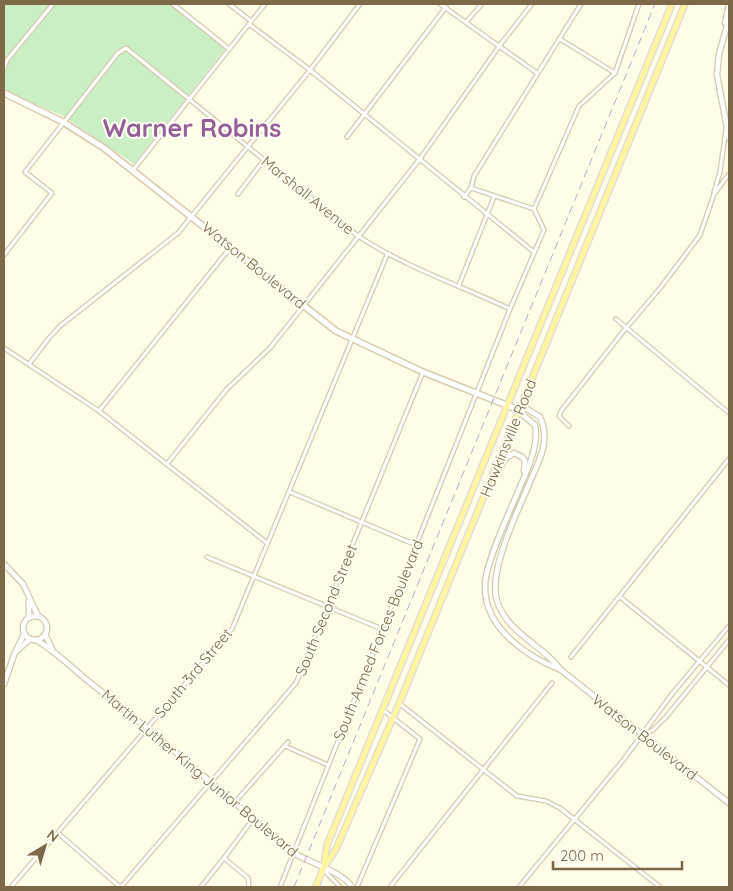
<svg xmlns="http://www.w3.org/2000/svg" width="733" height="891" viewBox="0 0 733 891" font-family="Quicksand,sans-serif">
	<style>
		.green { fill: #caefc4 }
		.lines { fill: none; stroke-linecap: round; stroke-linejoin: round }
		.minor-casing { stroke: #d5caae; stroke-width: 5.5 }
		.tertiary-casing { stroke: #d5caae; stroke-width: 7 }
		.secondary-casing { stroke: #d9cbab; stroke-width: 8 }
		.primary-casing { stroke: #e2ded7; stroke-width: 8 }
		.minor { stroke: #fff; stroke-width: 3 }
		.tertiary { stroke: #fff; stroke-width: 4.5 }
		.secondary { stroke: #fff; stroke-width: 5 }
		.primary { stroke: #fff59f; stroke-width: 5 }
		.rail { stroke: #c3a3cb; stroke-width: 1; stroke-dasharray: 8 5; stroke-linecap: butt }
		.labels { text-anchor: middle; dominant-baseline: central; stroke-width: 4; stroke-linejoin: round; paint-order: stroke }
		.street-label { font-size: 15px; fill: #7d6948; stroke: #fffdf1 }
		.town-label { font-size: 25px; font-weight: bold; fill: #956099; stroke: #fffdf1 }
	</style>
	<rect width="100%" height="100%" fill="#fffce8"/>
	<polygon class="green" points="4,4 172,4 227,47 134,164 63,116 4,91"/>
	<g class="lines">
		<defs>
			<g id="minor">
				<polyline points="173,4 229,49"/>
				<polyline points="229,4 251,21"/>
				<polyline points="440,4 537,73"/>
				<polyline points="467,21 482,4"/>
				<polyline points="249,24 310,70 534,252"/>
				<polyline points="560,39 615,73"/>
				<polyline points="4,69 7,60 53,4"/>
				<polyline points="347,137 446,7"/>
				<polyline points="133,170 265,4"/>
				<polyline points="471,188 534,209"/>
				<polyline points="714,192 720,172 726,129"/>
				<polyline points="238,194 264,160"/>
				<polyline points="464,197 471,188 474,176 581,4"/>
				<path d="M 4,255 L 52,193 L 25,172 L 118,53 L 126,48 L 358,236 C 405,267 459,285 510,309"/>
				<polyline points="459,285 494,197"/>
				<polyline points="616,319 729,413"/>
				<polyline points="4,348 99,411 267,543"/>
				<polyline points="29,364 49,338 60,326 178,233 310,70 360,4"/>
				<polyline points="99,411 230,248"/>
				<polyline points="569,426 559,416 561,411 622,333 661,287 700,235 714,194 729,174"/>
				<polyline points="167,464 227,389 270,348 419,160 500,45 532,4"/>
				<polyline points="290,492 416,545"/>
				<polyline points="207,557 382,629"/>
				<polyline points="620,597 729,685"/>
				<polyline points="571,657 729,459"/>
				<polyline points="400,704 517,796 546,801 560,808 660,887"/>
				<polyline points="643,735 653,730 666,717 729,640"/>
				<polyline points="285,746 328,765"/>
				<polyline points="235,802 288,742"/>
				<polyline points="58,833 120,887"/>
				<polyline points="224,858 253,819"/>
				<polyline points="323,869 340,887"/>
				<polyline points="11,887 232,629 387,255"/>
				<polyline points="121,887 296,683 423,372"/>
				<polyline points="201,887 224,858 248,878 249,887"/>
				<polyline points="280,887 510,309 544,230 534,209 579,106 615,73 639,4"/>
				<polyline points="357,887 420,739 383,710"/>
				<polyline points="390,887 552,683"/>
				<polyline points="519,887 624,759 672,694 729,626"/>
			</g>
			<g id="tertiary">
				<polyline points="729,19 719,54 717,75 729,138"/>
				<polyline points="725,23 729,4"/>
				<polyline points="493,480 505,459 514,453 522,457 525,461 524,471"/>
				<polyline points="4,564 23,584 38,616"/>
				<polyline points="29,601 29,618"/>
				<circle cx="35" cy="628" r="12"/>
				<polyline points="45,634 52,649"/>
				<path d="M 36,640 C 57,652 74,670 93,685 C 162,738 227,797 294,853 C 310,863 343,872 352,887"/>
				<polyline points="18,650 30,639"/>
				<path d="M 561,670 C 523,655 478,623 486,577 C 490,553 510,511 520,487 C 528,469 539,445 535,425 L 524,416 L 519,410 L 527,409 L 540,417 C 552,443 536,466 527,489 C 515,517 488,573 497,601 C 508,634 543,645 561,670 L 729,803"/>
				<polyline points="4,684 14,655 24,634"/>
			</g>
			<polyline id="secondary" points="4,93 63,122 104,148 336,331 423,372 519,410"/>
			<g id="primary">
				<polyline points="324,865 327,845 672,4"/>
				<polyline points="316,887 323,869 336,849 399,704 685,4"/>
			</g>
		</defs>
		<use href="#minor" class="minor-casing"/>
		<use href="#tertiary" class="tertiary-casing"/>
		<use href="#secondary" class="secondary-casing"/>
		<use href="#primary" class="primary-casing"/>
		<use href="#minor" class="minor"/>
		<use href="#tertiary" class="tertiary"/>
		<use href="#secondary" class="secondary"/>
		<use href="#primary" class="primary"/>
		<polyline class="rail" points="294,887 655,4"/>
	</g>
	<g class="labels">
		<g class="street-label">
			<text transform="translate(308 195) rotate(39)">Marshall Avenue</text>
			<text transform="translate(254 265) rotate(39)">Watson Boulevard</text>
			<text transform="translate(508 438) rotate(-68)">Hawkinsville Road</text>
			<text transform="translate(326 610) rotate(-68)">South Second Street</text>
			<text transform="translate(378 640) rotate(-68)">South Armed Forces Boulevard</text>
			<text transform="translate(193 673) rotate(-50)">South 3rd Street</text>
			<text transform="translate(645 737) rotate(38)">Watson Boulevard</text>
			<text transform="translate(200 773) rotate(40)">Martin Luther King Junior Boulevard</text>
		</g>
		<g class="town-label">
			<text x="192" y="127">Warner Robins</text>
		</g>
	</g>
	<rect width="733" height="891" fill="none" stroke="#7d6948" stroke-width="10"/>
	<g transform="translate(45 846) rotate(38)" stroke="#fffdf1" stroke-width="4" paint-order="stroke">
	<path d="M0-4L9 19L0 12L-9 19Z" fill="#7d6948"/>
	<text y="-8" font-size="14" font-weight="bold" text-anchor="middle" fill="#7d6948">N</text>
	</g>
	<path d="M553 861v8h129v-8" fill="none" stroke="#7d6948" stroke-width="2.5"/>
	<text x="560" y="861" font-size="15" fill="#7d6948" stroke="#fffdf1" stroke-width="4" paint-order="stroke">200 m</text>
</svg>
